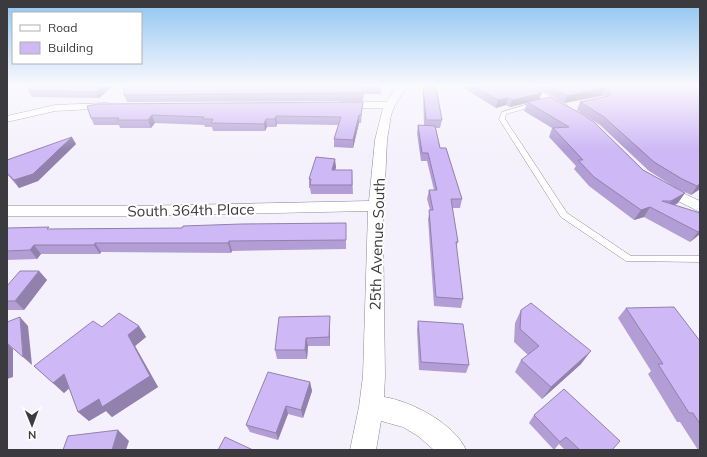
<svg xmlns="http://www.w3.org/2000/svg" width="707" height="457" viewBox="0 0 707 457" font-family="Mulish,sans-serif">
	<style>
		.lines { fill: none; stroke-linecap: round; stroke-linejoin: round }
		.lane-casing { stroke: #8d8993; stroke-width: 1 }
		.street-casing { stroke: #8d8993; stroke-width: 1 }
		.lane { fill: #fff; fill-rule: evenodd }
		.street { fill: #fff; fill-rule: evenodd }
		.wall { fill: #b29ed4 }
		.shaded-wall { fill: #9181ac }
		.building { fill: #cfb8f6; stroke: #9181ac }
		.labels { text-anchor: middle; dominant-baseline: central; stroke-width: 4; stroke-linejoin: round; paint-order: stroke }
		.street-label { font-size: 15px; fill: #3b3a3e; stroke: #fff }
	</style>
	<rect width="100%" height="100%" fill="#f5f1fc"/>
	<g class="lines">
		<defs>
			<polygon id="lane" points="536,102 538,103 538,105 506,114 505,119 567,213 631,256 700,256 700,262 626,261 561,217 499,119 502,112"/>
			<g id="street">
				<path d="M 397,86 L 407,86 L 395,105 L 391,115 L 387,140 L 383,226 L 385,376 L 384,397 C 411,401 455,424 466,450 L 434,450 L 418,436 L 403,427 L 381,421 L 376,450 L 350,450 L 359,407 L 363,376 L 368,211 L 134,216 L 7,216 L 7,206 L 134,206 L 369,201 L 375,140 L 383,108 L 341,108 L 336,105 L 341,102 L 387,102 Z"/>
				<polygon points="517,86 530,86 567,105 568,107 563,110 559,109"/>
				<polygon points="108,103 113,106 112,108 55,111 7,122 7,116 55,105"/>
				<polygon points="663,184 700,201 700,212 658,191 656,188 658,185"/>
			</g>
		</defs>
		<use href="#lane" class="lane-casing"/>
		<use href="#street" class="street-casing"/>
		<use href="#lane" class="lane"/>
		<use href="#street" class="street"/>
	</g>
	<g class="wall">
		<polygon points="113,86 99,98 32,97 28,90"/>
		<polygon points="124,86 381,86 381,94 364,94 363,101 127,102 124,95"/>
		<polygon points="423,86 442,120 440,128 436,128 440,148 462,199 460,208 452,208 458,242 456,247 463,299 461,308 434,306 428,219 430,210 427,199 429,190 434,190 427,161 421,161 417,133 418,125 424,126 423,93"/>
		<polygon points="460,86 529,86 540,99 643,170 678,203 674,205 700,234 690,242 644,217 634,220 589,186 574,169 576,166 549,137 552,128 524,111 527,103 510,107 506,105 496,108"/>
		<polygon points="534,86 700,86 700,189 691,195 676,188 649,171 600,125 577,110 580,102 605,97 601,96 564,103"/>
		<polygon points="363,102 361,123 359,123 353,148 334,147 334,139 338,125 277,124 276,127 267,127 265,131 213,131 212,127 205,127 204,125 155,123 151,128 120,128 119,125 94,125 91,118"/>
		<polygon points="76,144 38,181 19,188 7,174 7,160"/>
		<polygon points="336,167 335,170 352,170 353,194 311,194 310,188 309,188 309,179"/>
		<polygon points="346,223 346,249 232,251 231,253 101,252 100,254 41,254 37,259 7,260 7,228 50,229 182,228"/>
		<polygon points="39,271 47,280 24,310 7,310 7,286"/>
		<polygon points="626,308 700,341 700,450 698,450 680,422 677,422 648,374 651,371 618,318"/>
		<polygon points="521,310 581,364 542,399 515,372 521,360 528,355 514,342 515,323"/>
		<polygon points="418,321 469,365 466,373 419,370 417,330"/>
		<polygon points="330,325 330,346 308,346 307,359 277,359 275,350"/>
		<polygon points="139,326 146,337 135,346 158,387 112,417 106,411 89,421 78,412 69,388 64,393 34,366 102,327"/>
		<polygon points="310,382 312,391 303,418 288,414 278,440 250,432 246,425"/>
		<polygon points="534,415 612,450 565,450 559,444 554,450 529,423"/>
	</g>
	<g class="shaded-wall">
		<polygon points="103,86 113,86 99,98 96,92"/>
		<polygon points="604,88 601,96 564,103 567,96"/>
		<polygon points="542,93 539,100 527,102 527,103 510,107 512,100"/>
		<polygon points="508,98 506,105 496,108 498,100"/>
		<polygon points="152,115 155,123 151,128 148,120"/>
		<polygon points="359,115 359,123 353,148 353,140"/>
		<polygon points="276,116 277,124 276,127 275,119"/>
		<polygon points="266,119 267,127 265,131 264,124"/>
		<polygon points="72,137 76,144 38,181 19,188 14,180"/>
		<polygon points="335,159 336,167 333,179 332,170"/>
		<polygon points="700,184 700,189 691,195 697,186"/>
		<polygon points="685,193 678,203 665,211 671,201"/>
		<polygon points="650,207 644,217 634,220 641,210"/>
		<polygon points="700,230 700,234 690,242 698,232"/>
		<polygon points="229,241 232,251 231,253 228,243"/>
		<polygon points="95,243 101,252 100,254 94,245"/>
		<polygon points="34,245 41,254 37,259 30,250"/>
		<polygon points="39,271 47,280 24,310 15,301"/>
		<polygon points="330,316 330,346 329,337"/>
		<polygon points="20,317 28,326 32,365 23,357"/>
		<polygon points="139,326 146,337 135,346 158,387 112,417 106,411 89,421 78,412 128,335"/>
		<polygon points="306,338 308,346 307,359 305,350"/>
		<polygon points="7,343 13,349 13,377 7,379"/>
		<polygon points="591,351 581,364 542,399 551,387"/>
		<polygon points="64,374 74,384 64,393 53,383"/>
		<polygon points="310,382 312,391 303,418 301,410"/>
		<polygon points="286,406 288,414 278,440 276,433"/>
		<polygon points="118,430 129,441 126,450 112,450"/>
	</g>
	<g class="building">
		<polygon points="28,86 103,86 96,92 28,90"/>
		<polygon points="124,86 381,86 381,87 364,86 363,93 124,95"/>
		<polygon points="423,86 436,87 442,120 426,120"/>
		<polygon points="473,86 529,86 542,93 512,100 508,98 498,100"/>
		<polygon points="549,86 700,86 700,116 699,116 700,117 700,184 697,186 682,179 654,162 604,117 580,102 609,96 611,93 609,89 604,88 567,96"/>
		<polygon points="550,97 582,114 594,122 643,170 685,193 671,201 662,201 700,213 700,230 698,232 650,207 641,210 594,177 578,160 583,160 553,128 569,127 527,102"/>
		<polygon points="363,102 361,115 359,115 353,140 334,139 341,117 276,116 275,119 266,119 264,124 211,123 213,119 203,119 204,117 152,115 148,120 117,120 119,118 91,118 87,106 98,104"/>
		<polygon points="418,125 435,126 440,148 446,148 462,199 451,199 458,242 456,242 463,299 436,297 429,210 433,210 429,190 437,190 428,153 422,153"/>
		<polygon points="72,137 33,174 14,180 7,173 7,160"/>
		<polygon points="316,157 335,159 332,170 352,170 352,185 310,185 311,179 309,179"/>
		<polygon points="346,223 346,240 229,241 228,243 95,243 94,245 34,245 30,250 7,251 7,228 49,227 47,229 182,228 183,226 241,224"/>
		<polygon points="20,271 39,271 15,301 7,301 7,286"/>
		<polygon points="531,303 591,351 551,387 521,360 539,346 520,329 521,310"/>
		<polygon points="674,307 700,341 700,424 693,413 689,413 658,364 663,364 626,308"/>
		<polygon points="119,313 139,326 128,335 150,376 102,407 99,399 78,412 64,374 53,383 34,366 93,321 102,327"/>
		<polygon points="330,316 329,337 306,338 305,350 275,350 279,317"/>
		<polygon points="20,317 23,357 7,343 7,322"/>
		<polygon points="418,321 463,324 469,365 421,362"/>
		<polygon points="268,372 310,382 301,410 286,406 276,433 246,425"/>
		<polygon points="564,389 620,441 612,450 580,450 566,437 560,442 534,415"/>
		<polygon points="118,430 112,450 63,450 68,436"/>
		<polygon points="225,437 253,450 218,450"/>
	</g>
	<linearGradient id="sky" x2="0" y2="1"><stop stop-color="#8fc5f1"/><stop offset="0.57" stop-color="#faf9fe"/><stop offset="1" stop-color="#faf9fe" stop-opacity="0"/></linearGradient>
	<rect width="707" height="150" fill="url(#sky)"/>
	<g class="labels">
		<g class="street-label">
			<text transform="translate(191 210) rotate(-1)">South 364th Place</text>
			<text transform="translate(377 244) rotate(-88)">25th Avenue South</text>
		</g>
	</g>
	<rect width="707" height="457" fill="none" stroke="#3b3a3e" stroke-width="16"/>
	<rect x="12" y="12" width="130" height="52" fill="#ffffff" stroke="#b1b0b2"/>
	<rect x="20" y="25" width="20" height="6" fill="#ffffff" stroke="#b1b0b2"/>
	<text x="48" y="32" font-size="12" fill="#3b3a3e">Road</text>
	<rect x="20" y="42" width="20" height="12" fill="#cfb8f6" stroke="#b1b0b2"/>
	<text x="48" y="52" font-size="12" fill="#3b3a3e">Building</text>
	<g transform="translate(32 425) rotate(179)" stroke="#ffffff" stroke-width="3" paint-order="stroke">
	<path d="M0-3L7 15L0 10L-7 15Z" fill="#3b3a3e"/>
	<text y="-6" font-size="11" font-weight="bold" text-anchor="middle" fill="#3b3a3e">N</text>
	</g>
</svg>
